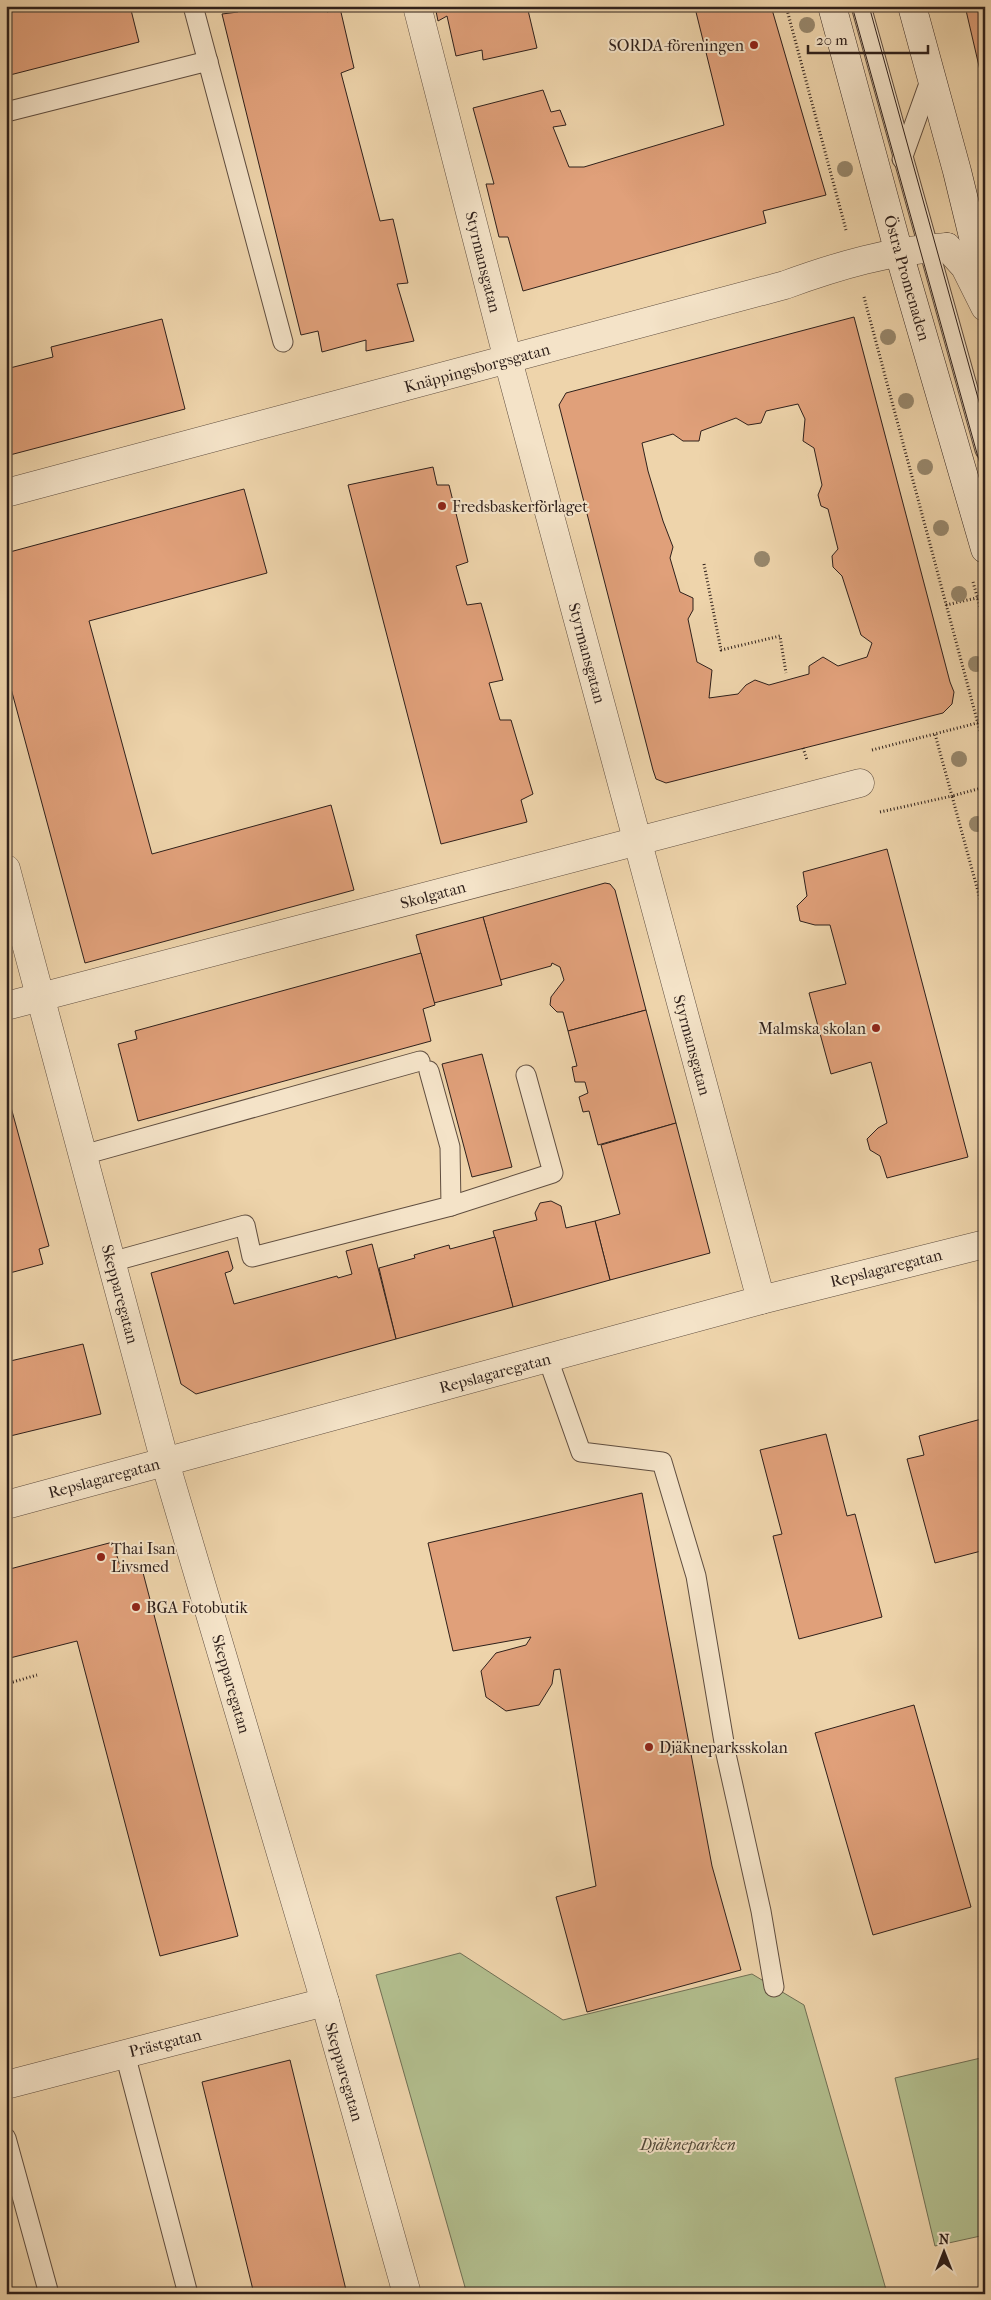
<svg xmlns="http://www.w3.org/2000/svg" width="991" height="2300" viewBox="0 0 991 2300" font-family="'IM FELL French Canon',serif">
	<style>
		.green { fill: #b2be8e; stroke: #706f54 }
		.building { fill: #e0a07a; stroke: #2f201b; fill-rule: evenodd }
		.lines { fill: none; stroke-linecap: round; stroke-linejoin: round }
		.service-casing { stroke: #5f4d3f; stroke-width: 21 }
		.minor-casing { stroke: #5f4d3f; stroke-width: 29 }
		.secondary-casing { stroke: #2f201b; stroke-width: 29 }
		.path { stroke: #2f201b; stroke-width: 3; stroke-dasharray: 1 2.5; stroke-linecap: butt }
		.service { stroke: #f4e3c8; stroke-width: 19 }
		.minor { stroke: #f4e3c8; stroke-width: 28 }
		.secondary { stroke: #f4e3c8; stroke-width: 28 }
		.tram { stroke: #2f201b; stroke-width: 1 }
		.tree { fill: #97876c }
		.poi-dot { fill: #8f2418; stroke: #f4e3c8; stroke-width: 2 }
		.labels { text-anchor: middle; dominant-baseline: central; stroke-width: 4; stroke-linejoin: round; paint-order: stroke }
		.poi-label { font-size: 16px; fill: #2f201b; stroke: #f4e3c8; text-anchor: start }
		.street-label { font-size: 16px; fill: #2f201b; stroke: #f4e3c8 }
		.park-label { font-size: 16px; font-style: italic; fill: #504838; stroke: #f4e3c8 }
	</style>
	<rect width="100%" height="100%" fill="#eed4ab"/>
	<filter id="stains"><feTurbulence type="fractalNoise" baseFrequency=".004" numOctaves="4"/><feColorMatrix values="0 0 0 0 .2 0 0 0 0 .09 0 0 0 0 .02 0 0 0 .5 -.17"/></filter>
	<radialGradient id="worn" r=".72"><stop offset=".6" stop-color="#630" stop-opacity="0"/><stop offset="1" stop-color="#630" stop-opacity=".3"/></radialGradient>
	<g class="green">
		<polygon points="460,1953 563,2020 752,1974 804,2005 887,2293 467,2294 376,1975"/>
		<polygon points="985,2057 985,2235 935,2246 895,2078"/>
	</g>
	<g class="building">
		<polygon points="6,6 130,6 139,42 6,76"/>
		<polygon points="237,6 326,6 327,12 340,8 354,68 341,73 380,221 393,219 408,283 397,284 414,341 366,351 366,340 322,352 318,331 301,335 222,14 238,12"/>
		<polygon points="435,6 527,6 537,48 483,60 482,50 456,56 447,16 438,21"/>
		<polygon points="684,6 771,6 826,195 763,211 766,223 523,291 508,237 499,237 486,184 494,184 473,108 543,90 551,112 560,110 566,125 553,127 569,167 584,167 724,125 695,8"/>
		<polygon points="965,6 985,6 985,92"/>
		<path d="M 854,317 L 950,682 L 954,692 L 952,704 L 943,713 L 666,783 L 656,779 L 653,770 L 559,405 L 566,393 ZM 798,404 L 805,419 L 803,441 L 814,448 L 822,485 L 818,495 L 821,506 L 828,509 L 838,549 L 832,556 L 833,567 L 842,576 L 861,635 L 872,643 L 867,657 L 838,666 L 823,657 L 809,666 L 809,674 L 769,685 L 755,680 L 746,685 L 738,694 L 709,698 L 712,670 L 697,662 L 688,619 L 693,610 L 693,598 L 680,592 L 670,558 L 673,547 L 663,521 L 648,471 L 642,443 L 673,434 L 683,441 L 699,441 L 701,431 L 736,418 L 748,425 L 761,423 L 766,411 Z"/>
		<polygon points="162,319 185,409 6,456 6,369 53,357 51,347"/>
		<polygon points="433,467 437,485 449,485 468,562 456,566 467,605 481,603 503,680 489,683 500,720 511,720 533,794 521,800 527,822 441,844 348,485"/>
		<polygon points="244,489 267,573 89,621 152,854 331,805 354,890 85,963 6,670 6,553"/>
		<polygon points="887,849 968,1157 887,1178 880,1156 870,1150 867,1139 878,1128 887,1123 871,1062 831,1074 809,993 846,984 830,925 815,925 800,921 797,906 807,896 803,872"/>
		<polygon points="605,883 610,884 615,890 646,1010 568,1031 563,1012 557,1012 550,1005 551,997 564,980 560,967 552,963 551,966 500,980 483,917"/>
		<polygon points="483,917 502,985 434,1003 416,935"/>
		<polygon points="421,953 435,1005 423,1009 431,1041 138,1121 118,1044 137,1039 135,1031"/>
		<polygon points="646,1010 676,1123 598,1145 589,1111 583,1112 579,1097 588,1093 585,1082 575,1082 572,1067 577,1066 568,1031"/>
		<polygon points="482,1054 512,1167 472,1177 442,1064"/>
		<polygon points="6,1089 49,1246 39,1249 43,1264 6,1274"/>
		<polygon points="676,1123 710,1253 610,1280 595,1221 620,1214 601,1145"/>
		<polygon points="551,1201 561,1206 566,1228 595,1221 610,1280 513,1307 493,1231 537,1220 535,1213 540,1203"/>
		<polygon points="495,1237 513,1307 396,1339 379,1268 415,1258 414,1255 449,1245 450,1249"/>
		<polygon points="372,1244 396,1339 196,1394 181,1384 151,1273 228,1251 233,1268 231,1271 225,1273 234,1304 337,1276 338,1278 352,1274 346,1251"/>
		<polygon points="83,1344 101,1414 6,1437 6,1362"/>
		<polygon points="985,1418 985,1550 935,1563 907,1459 924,1455 919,1436"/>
		<polygon points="826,1434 847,1516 855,1514 882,1617 799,1639 773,1536 782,1534 760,1450"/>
		<polygon points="642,1493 712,1866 741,1970 587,2012 556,1897 596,1886 560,1669 554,1670 552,1684 539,1705 506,1711 486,1697 481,1671 496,1653 526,1645 531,1637 453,1651 428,1543"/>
		<polygon points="113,1542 121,1570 141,1565 238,1936 160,1956 77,1641 6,1659 6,1570"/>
		<polygon points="914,1705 971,1907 873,1935 815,1733"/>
		<polygon points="290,2060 347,2294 254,2294 202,2082"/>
	</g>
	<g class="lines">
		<defs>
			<g id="service">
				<polyline points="193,6 283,342"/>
				<polyline points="861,6 985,450"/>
				<polyline points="6,112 208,61"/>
				<polyline points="902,159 931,78"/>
				<polyline points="83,1155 420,1061"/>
				<polyline points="451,1206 553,1173 526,1075"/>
				<polyline points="111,1262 245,1225 252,1257 451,1206 450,1147 429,1071"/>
				<polyline points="548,1359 581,1452 662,1462 696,1576 726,1754 761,1911 774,1987"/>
				<polyline points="125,2054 188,2294"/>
				<polyline points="6,2138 49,2294"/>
			</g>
			<g id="minor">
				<polyline points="417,6 508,360 761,1300"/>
				<polyline points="947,247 965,267 985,307"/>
				<path d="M 6,493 L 785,285 C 837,266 891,250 947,247"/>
				<polyline points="6,869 165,1462 325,2002 407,2294"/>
				<polyline points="6,1006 860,783"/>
				<polyline points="6,1505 761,1300 985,1244"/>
				<polyline points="6,2085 325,2002"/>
			</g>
			<g id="secondary">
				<polyline points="832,6 899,253 985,549"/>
				<polyline points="912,6 957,171 985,286"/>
			</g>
		</defs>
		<use href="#service" class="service-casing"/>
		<use href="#minor" class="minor-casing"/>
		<use href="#secondary" class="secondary-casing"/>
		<g class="path">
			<polyline points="786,6 846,230"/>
			<polyline points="864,297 985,750"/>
			<polyline points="704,564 721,650 780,636 786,673"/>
			<polyline points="973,582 985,625"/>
			<polyline points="946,605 985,596"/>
			<polyline points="803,748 807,760"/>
			<polyline points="872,750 985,721"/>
			<polyline points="985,787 952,796 985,917"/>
			<polyline points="880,812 952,796 935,734"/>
			<polyline points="6,1684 37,1675"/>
		</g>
		<use href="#service" class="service"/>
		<use href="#minor" class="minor"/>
		<use href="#secondary" class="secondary"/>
		<g class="tram">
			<polyline points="852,6 985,482"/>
			<polyline points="869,6 985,423"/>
		</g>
	</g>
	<g class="tree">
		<circle cx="807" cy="25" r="8"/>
		<circle cx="845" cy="169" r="8"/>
		<circle cx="888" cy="337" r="8"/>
		<circle cx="906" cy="401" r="8"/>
		<circle cx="925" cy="467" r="8"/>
		<circle cx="941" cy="528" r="8"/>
		<circle cx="762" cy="559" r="8"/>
		<circle cx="959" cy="594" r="8"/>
		<circle cx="976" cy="664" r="8"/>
		<circle cx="959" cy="759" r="8"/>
		<circle cx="977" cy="824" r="8"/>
	</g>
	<g class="poi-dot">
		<circle cx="754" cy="45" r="5"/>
		<circle cx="442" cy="506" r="5"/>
		<circle cx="876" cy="1028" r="5"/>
		<circle cx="101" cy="1557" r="5"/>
		<circle cx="136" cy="1607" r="5"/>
		<circle cx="649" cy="1747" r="5"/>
	</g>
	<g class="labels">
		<g class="poi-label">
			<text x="744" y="45" text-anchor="end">SORDA-föreningen</text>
			<text x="452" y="506">Fredsbaskerförlaget</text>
			<text x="866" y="1028" text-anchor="end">Malmska skolan</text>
			<text x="111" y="1548">Thai Isan<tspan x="111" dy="18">Livsmed</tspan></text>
			<text x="146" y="1607">BGA Fotobutik</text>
			<text x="659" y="1747">Djäkneparksskolan</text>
		</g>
		<g class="street-label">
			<text transform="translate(483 262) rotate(76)">Styrmansgatan</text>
			<text transform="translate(907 278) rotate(74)">Östra Promenaden</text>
			<text transform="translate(477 368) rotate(-15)">Knäppingsborgsgatan</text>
			<text transform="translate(587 653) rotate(75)">Styrmansgatan</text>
			<text transform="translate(433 895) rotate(-15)">Skolgatan</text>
			<text transform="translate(692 1045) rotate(75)">Styrmansgatan</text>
			<text transform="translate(886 1268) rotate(-14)">Repslagaregatan</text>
			<text transform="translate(120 1294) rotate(75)">Skepparegatan</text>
			<text transform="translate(495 1373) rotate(-15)">Repslagaregatan</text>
			<text transform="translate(104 1478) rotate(-15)">Repslagaregatan</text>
			<text transform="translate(231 1684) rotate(74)">Skepparegatan</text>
			<text transform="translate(165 2043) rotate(-14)">Prästgatan</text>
			<text transform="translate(344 2072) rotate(74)">Skepparegatan</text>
		</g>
		<g class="park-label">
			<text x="688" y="2144">Djäkneparken</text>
		</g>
	</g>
	<rect width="991" height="2300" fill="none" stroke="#eed4ab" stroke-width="25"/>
	<rect x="8" y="8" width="976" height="2285" fill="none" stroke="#2f201b" stroke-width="2.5"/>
	<rect x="12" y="12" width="966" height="2275" fill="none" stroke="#2f201b"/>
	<g transform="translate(944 2252)" stroke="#f4e3c8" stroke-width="4" paint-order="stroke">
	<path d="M0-4L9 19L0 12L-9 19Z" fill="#2f201b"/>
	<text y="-8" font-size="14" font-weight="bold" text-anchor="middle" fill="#2f201b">N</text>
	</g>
	<path d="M808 45v8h120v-8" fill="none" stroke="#2f201b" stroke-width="2.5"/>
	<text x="816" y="45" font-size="15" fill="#2f201b" stroke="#f4e3c8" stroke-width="4" paint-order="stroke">20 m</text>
	<rect width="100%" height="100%" filter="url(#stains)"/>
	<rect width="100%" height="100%" fill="url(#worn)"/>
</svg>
